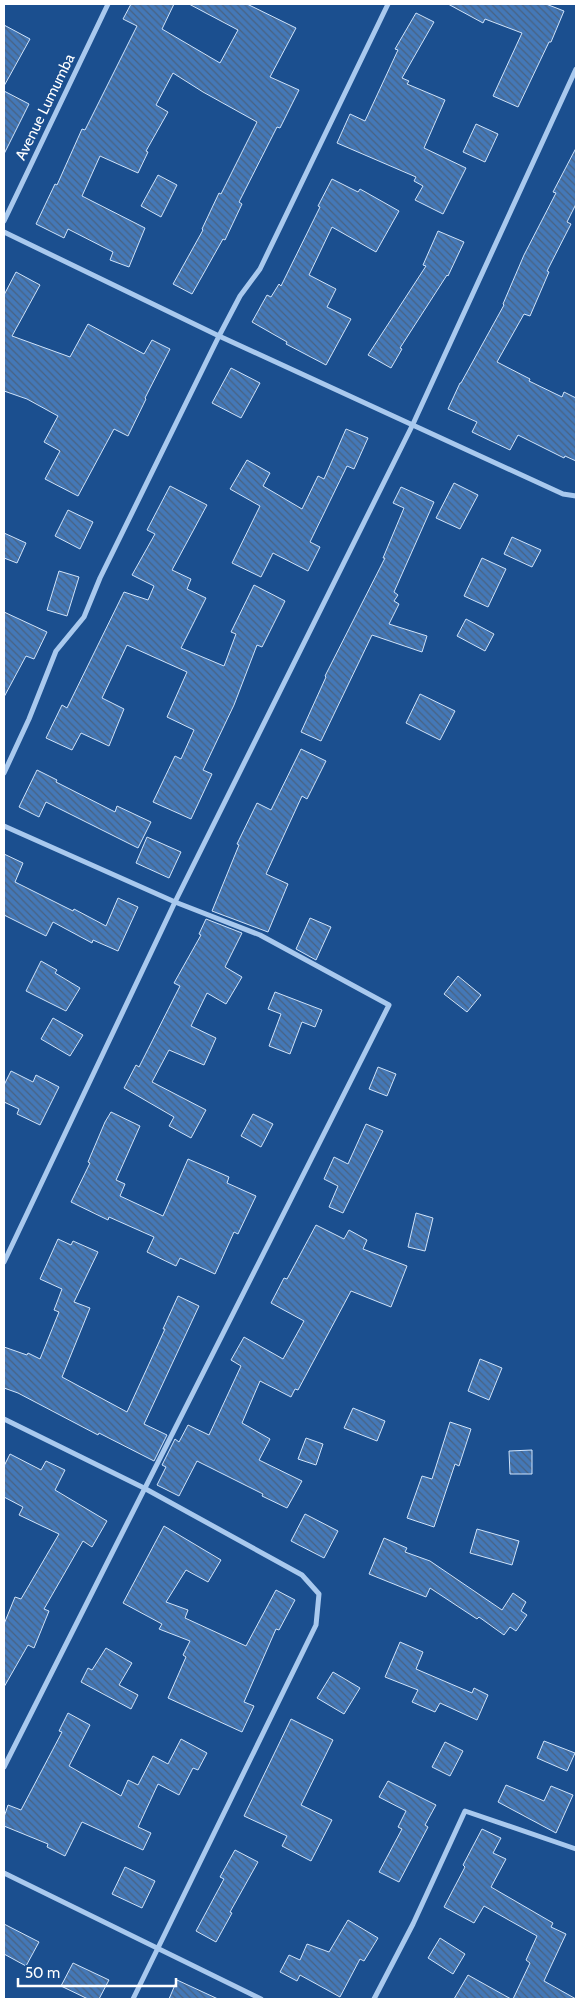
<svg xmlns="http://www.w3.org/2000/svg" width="580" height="2003" viewBox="0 0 580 2003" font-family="Cabin,sans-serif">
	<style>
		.building { fill: url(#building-back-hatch); stroke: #cfe3fa }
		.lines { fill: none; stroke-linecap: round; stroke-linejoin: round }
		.minor { stroke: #a9c9ee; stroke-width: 5 }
		.labels { text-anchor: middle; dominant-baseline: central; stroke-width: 4.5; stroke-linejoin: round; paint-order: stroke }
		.street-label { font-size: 15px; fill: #fff; stroke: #1b4f8f }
	</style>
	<defs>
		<pattern id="building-back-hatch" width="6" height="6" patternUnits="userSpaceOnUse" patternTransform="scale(1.25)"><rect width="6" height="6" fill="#4478b7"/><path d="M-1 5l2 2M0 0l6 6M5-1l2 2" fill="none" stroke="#486282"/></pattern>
	</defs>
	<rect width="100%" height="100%" fill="#1b4f8f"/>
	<g class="building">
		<polygon points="131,4 174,4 162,29 220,63 238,30 189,4 247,4 296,28 270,77 299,90 280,128 277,127 239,202 242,204 225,240 223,239 192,294 173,284 203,230 202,229 219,193 221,194 257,122 203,92 173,73 156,105 168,112 146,151 148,152 138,173 100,156 82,196 145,228 129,267 110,260 113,252 68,229 64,238 36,224 55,184 57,185 82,129 85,130 137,26 123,19"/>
		<polygon points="448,4 546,4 564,11 551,42 549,42 518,107 493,96 522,33 485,19 483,23"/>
		<polygon points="416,13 434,22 402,78 409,81 407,84 445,100 424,148 466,168 443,214 415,200 423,186 414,181 416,177 337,143 350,114 365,121 398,50 395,49"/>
		<polygon points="4,25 30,39 4,86"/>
		<polygon points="4,91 29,104 4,154"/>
		<polygon points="476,124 498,134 485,162 463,152"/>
		<polygon points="576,148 576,204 567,222 571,224 547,271 549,272 530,316 524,314 497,362 530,379 529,381 562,397 564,392 576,398 576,461 565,456 564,458 518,435 510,450 472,432 477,422 448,409 460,383 461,383 504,305 503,304 524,255 556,193 553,192"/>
		<polygon points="158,175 177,185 161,217 141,206"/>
		<polygon points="332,179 358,192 360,189 399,211 376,252 332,227 309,275 336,289 327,307 351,319 326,365 286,344 287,342 252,322 267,295 271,297 279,284 281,286 320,207 318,206"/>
		<polygon points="438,231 464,242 448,276 447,275 400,348 402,349 391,368 368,355 426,266 423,265"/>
		<polygon points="16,272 40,285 12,336 70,357 88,324 144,354 152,340 170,349 145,398 146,399 128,436 114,429 78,496 45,479 60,451 44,442 58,416 27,399 4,391 4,295"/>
		<polygon points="231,368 260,383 241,418 212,403"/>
		<polygon points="346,429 368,438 354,469 347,466 310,542 320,547 308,571 273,553 261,577 232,563 260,506 230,489 247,460 270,473 263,486 302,509 318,476 324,479"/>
		<polygon points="454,483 478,495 460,529 436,518"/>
		<polygon points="170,486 207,505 172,570 191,579 187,589 206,598 181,648 224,666 236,634 231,632 254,585 285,601 262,647 257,645 234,705 203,770 212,774 191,819 153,802 175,756 181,759 194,730 167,717 187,672 127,645 102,698 124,709 109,746 81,733 72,750 46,738 62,705 67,708 124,592 148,600 154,586 132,575 155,534 147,530"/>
		<polygon points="401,487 434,502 394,592 398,595 394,601 399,604 389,624 427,636 422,652 372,635 321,741 301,732 326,677 325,676 385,558 383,558 404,508 393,503"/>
		<polygon points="68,510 93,522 80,549 55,536"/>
		<polygon points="4,533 26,543 17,563 4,558"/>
		<polygon points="512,537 541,550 532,567 504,554"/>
		<polygon points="482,558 506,569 488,607 464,596"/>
		<polygon points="59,571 79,577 67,616 47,610"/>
		<polygon points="4,612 47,632 34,659 26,656 4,697"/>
		<polygon points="466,619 494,634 485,651 457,636"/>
		<polygon points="420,694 455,711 440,740 406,723"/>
		<polygon points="301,749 326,761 307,799 302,796 266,874 288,884 268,932 212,911 239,845 237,844 257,803 271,810"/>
		<polygon points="37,770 57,780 56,782 115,812 117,806 151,822 138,848 46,802 39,817 19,807"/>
		<polygon points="147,837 181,852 169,878 136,863"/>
		<polygon points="4,854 23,863 15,882 73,911 74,909 106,926 118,898 138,907 118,951 93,940 92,943 53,922 46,936 4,915"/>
		<polygon points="310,918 331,927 316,960 296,949"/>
		<polygon points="206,919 242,933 225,967 242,977 226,1004 207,993 191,1026 216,1038 204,1065 169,1050 152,1082 206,1110 191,1138 169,1126 174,1117 124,1088 136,1065 139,1067 180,986 174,983 201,935 199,934"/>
		<polygon points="41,961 57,970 55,973 80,988 66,1011 26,991"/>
		<polygon points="458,976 481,995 467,1012 444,994"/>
		<polygon points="275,992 322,1010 315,1027 302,1022 290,1054 269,1046 281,1014 268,1009"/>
		<polygon points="53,1018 83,1035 70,1056 41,1039"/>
		<polygon points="378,1067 396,1074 387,1096 369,1089"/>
		<polygon points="11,1071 33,1082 36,1075 59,1087 40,1125 17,1114 19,1109 4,1102 4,1085"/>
		<polygon points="111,1112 140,1126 116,1180 125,1184 120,1196 163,1216 188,1159 229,1177 227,1183 256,1196 238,1234 234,1232 215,1274 180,1258 176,1266 147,1252 154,1237 109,1217 108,1220 71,1202 90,1163 88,1162 105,1122"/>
		<polygon points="253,1114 273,1124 261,1147 241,1136"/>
		<polygon points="366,1124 383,1131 343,1213 329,1207 338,1186 324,1179 334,1157 348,1164"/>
		<polygon points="416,1213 433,1218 425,1251 408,1247"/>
		<polygon points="316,1225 344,1239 349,1230 367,1240 363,1249 407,1266 391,1307 351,1291 298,1390 295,1389 291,1397 260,1381 242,1423 270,1439 259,1460 302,1481 287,1508 262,1496 263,1494 197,1461 179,1496 157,1485 166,1467 162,1465 175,1439 179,1442 188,1425 209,1435 241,1366 231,1360 244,1337 283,1359 304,1321 271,1303 284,1278 287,1279"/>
		<polygon points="58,1239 71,1245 73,1241 98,1252 74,1302 90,1308 62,1377 127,1412 165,1329 163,1329 178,1296 199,1306 144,1424 167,1435 154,1461 99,1433 98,1435 18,1393 4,1388 4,1347 27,1355 28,1353 40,1359 59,1312 54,1310 62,1289 40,1279"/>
		<polygon points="480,1359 502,1368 489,1400 468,1391"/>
		<polygon points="353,1408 385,1421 377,1441 344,1428"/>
		<polygon points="450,1422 471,1429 459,1466 455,1464 434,1527 407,1518 422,1476 432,1479"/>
		<polygon points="306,1438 323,1444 316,1465 298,1459"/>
		<polygon points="532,1450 532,1474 510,1474 509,1451"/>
		<polygon points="10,1454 41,1470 46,1461 65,1470 55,1490 107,1521 92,1547 83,1541 44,1609 49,1611 34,1648 28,1645 4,1687 4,1624 15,1597 21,1599 59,1534 19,1515 23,1507 4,1497 4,1466"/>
		<polygon points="305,1514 338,1531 324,1558 291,1541"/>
		<polygon points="164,1526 221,1560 208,1582 186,1570 166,1602 188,1610 185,1618 246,1646 276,1590 295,1600 279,1630 276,1629 244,1702 254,1706 242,1732 168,1698 186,1657 183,1655 190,1641 159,1629 162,1624 123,1603"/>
		<polygon points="477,1529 519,1541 512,1565 470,1553"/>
		<polygon points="384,1538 407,1548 405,1552 430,1561 502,1610 513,1593 526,1602 521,1611 527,1615 516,1631 510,1627 504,1635 479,1617 477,1619 430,1588 426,1597 369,1574"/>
		<polygon points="400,1642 423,1652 416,1669 472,1693 474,1688 488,1695 477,1720 440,1703 435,1712 412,1702 418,1690 385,1677"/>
		<polygon points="106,1648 132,1663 119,1685 138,1695 131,1709 81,1682 88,1668 92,1670"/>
		<polygon points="333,1672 360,1688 344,1714 317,1698"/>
		<polygon points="68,1713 90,1725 69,1766 121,1796 128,1780 138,1785 153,1756 168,1764 181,1739 207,1753 198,1770 193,1768 179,1795 158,1784 138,1827 151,1833 143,1850 82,1822 65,1856 47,1847 48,1844 4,1826 4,1817 8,1805 21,1810 62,1732 59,1731"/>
		<polygon points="291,1719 333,1740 301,1805 332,1820 311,1861 282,1846 287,1836 244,1816"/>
		<polygon points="544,1741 575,1753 567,1771 537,1758"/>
		<polygon points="445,1742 463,1751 450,1776 432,1767"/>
		<polygon points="388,1781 436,1805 425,1825 428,1827 399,1882 379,1872 402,1829 398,1827 406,1811 379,1797"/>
		<polygon points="506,1785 544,1801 551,1786 573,1795 556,1833 498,1802"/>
		<polygon points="482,1829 501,1838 493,1853 506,1859 491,1887 553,1923 551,1927 566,1934 544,1981 576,1999 513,1999 530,1963 526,1960 537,1936 484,1906 474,1923 444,1907 465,1867 463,1865"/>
		<polygon points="235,1850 258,1862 230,1912 232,1913 216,1942 196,1931 224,1879 220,1877"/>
		<polygon points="125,1867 155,1881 142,1908 112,1894"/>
		<polygon points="348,1920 378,1938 364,1961 360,1959 340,1997 300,1975 297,1981 280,1972 289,1955 300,1960 307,1944 329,1952"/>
		<polygon points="4,1924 39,1942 26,1966 4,1954"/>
		<polygon points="440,1938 465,1954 453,1974 428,1958"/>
		<polygon points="73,1963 109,1980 99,1999 88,1999 61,1986"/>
		<polygon points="468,1975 511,1999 454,1999"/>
		<polygon points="177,1980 218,1999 169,1999"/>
	</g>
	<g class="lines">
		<g class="minor">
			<polyline points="4,221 108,4"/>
			<polyline points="4,232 219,336 563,494 576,496"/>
			<polyline points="4,773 29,719 56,651 84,617 100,578 219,336 240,296 260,269 388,4"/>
			<polyline points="4,826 175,902 260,935 389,1005 4,1767"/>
			<polyline points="4,1262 175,902 413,424 576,69"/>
			<polyline points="4,1419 144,1488 302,1575 319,1594 316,1625 133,1999"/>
			<polyline points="4,1873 261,1999"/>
			<polyline points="374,1999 413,1924 465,1811 576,1849"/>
		</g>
	</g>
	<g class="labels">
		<g class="street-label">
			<text transform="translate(45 107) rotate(-64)">Avenue Lumumba</text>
		</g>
	</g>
	<rect width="580" height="2003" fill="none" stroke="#ffffff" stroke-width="10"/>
	<path d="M18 1978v8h158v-8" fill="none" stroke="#ffffff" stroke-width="2.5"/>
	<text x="25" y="1978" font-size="15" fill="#ffffff" stroke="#1b4f8f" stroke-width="4" paint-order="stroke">50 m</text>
</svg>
